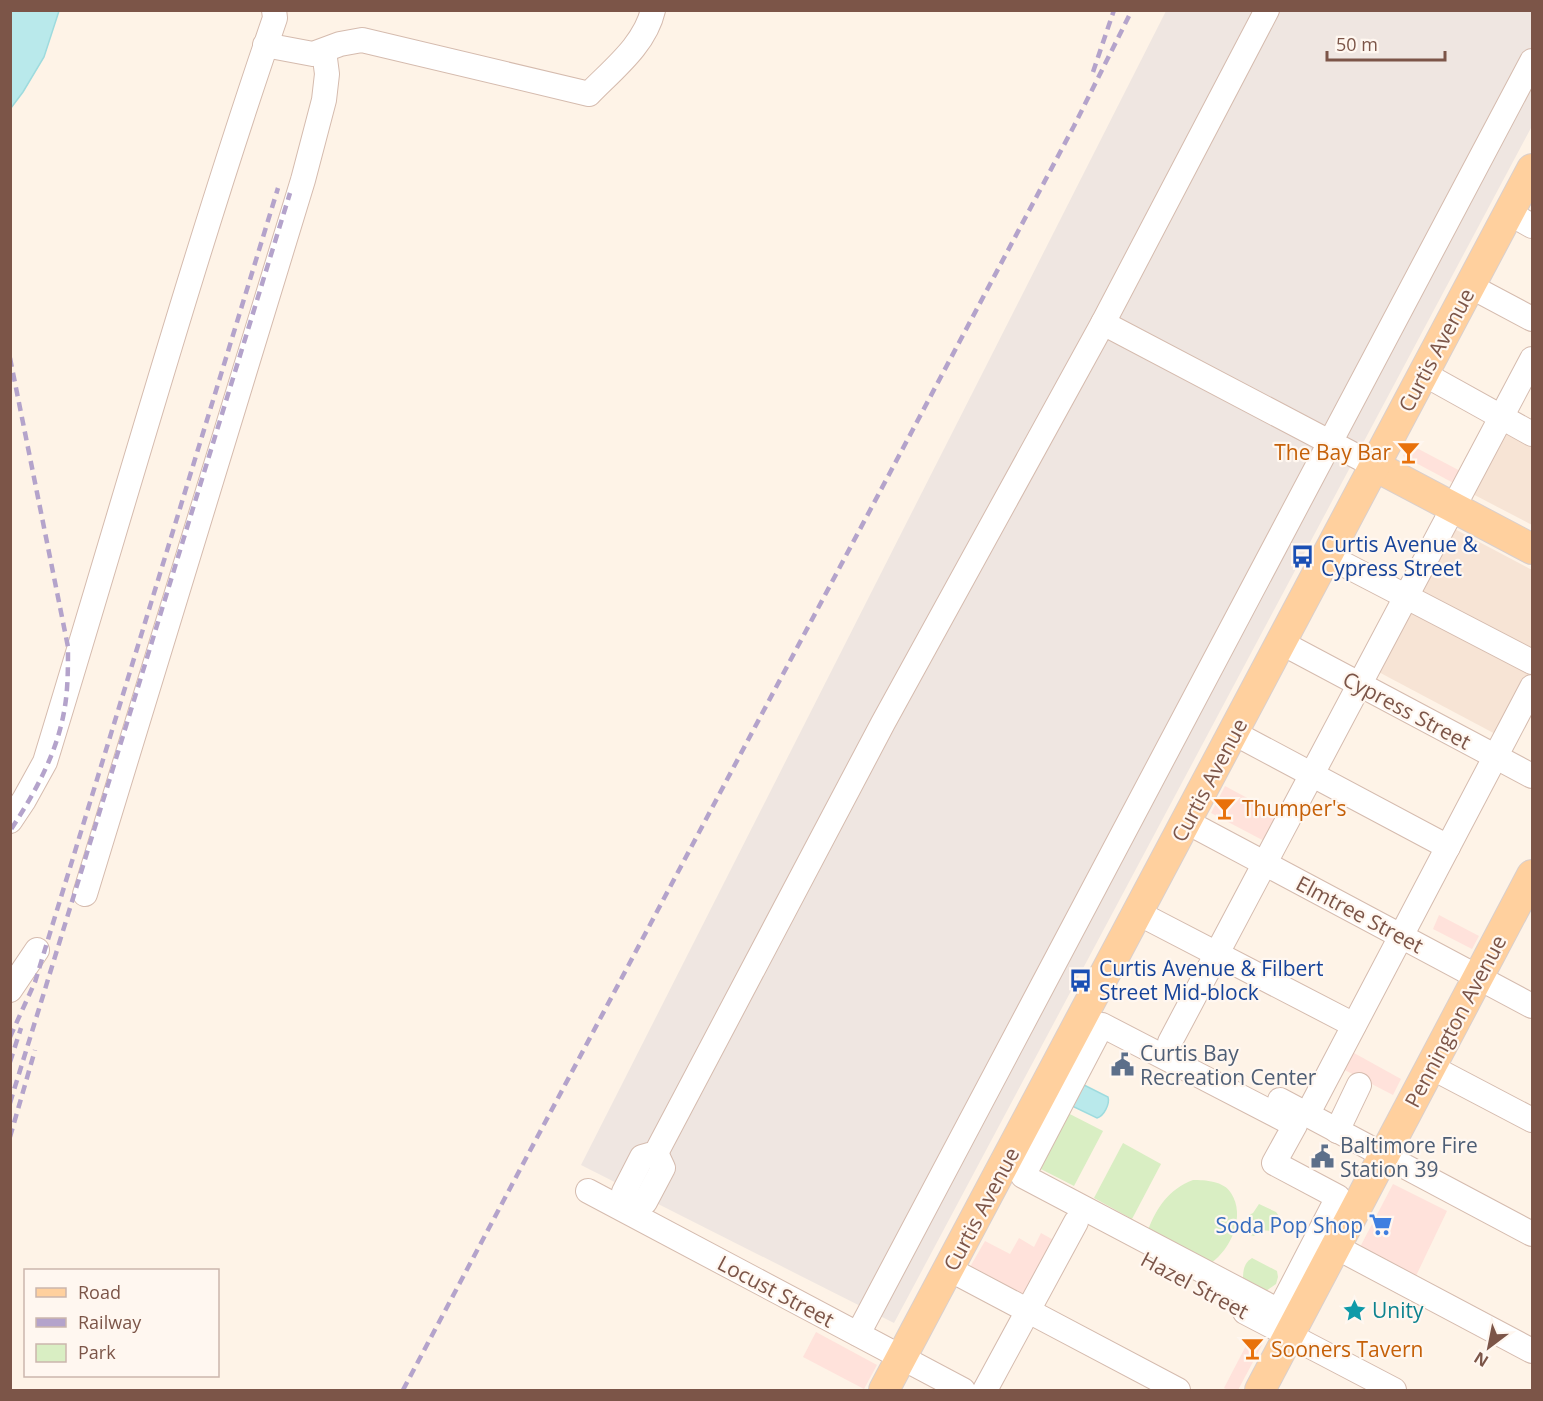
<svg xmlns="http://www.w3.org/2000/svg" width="1543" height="1401" viewBox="0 0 1543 1401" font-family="'Open Sans',sans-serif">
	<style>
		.residential { fill: #f7e4d5 }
		.commercial { fill: #ffe2db }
		.industrial { fill: #efe6e1 }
		.green { fill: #d9eec3 }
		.water { fill: #b9e9eb; stroke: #9edbde; stroke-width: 1.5 }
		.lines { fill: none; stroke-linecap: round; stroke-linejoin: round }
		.minor-casing { stroke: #d5bbae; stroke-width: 26 }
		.major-casing { stroke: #dacfcc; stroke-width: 32 }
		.minor { stroke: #fff; stroke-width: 24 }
		.major { stroke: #ffd09e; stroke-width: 30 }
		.rail { stroke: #b4a3cb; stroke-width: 4.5; stroke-dasharray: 9 6; stroke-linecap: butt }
		.labels { text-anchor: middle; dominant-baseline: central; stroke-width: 4.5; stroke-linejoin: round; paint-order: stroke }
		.street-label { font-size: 21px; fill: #7c5548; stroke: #fff7f0 }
		.food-label { font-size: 21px; fill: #c56008; stroke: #fff7f0; text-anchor: start }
		.transit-label { font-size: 21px; fill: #164399; stroke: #fff7f0; text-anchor: start }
		.service-label { font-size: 21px; fill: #4e5e75; stroke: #fff7f0; text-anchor: start }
		.shop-label { font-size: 21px; fill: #366cbe; stroke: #fff7f0; text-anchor: end }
		.culture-label { font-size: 21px; fill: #0d838f; stroke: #fff7f0; text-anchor: start }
	</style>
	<rect width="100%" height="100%" fill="#fef3e7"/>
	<g class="residential">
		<polygon points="1501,425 1532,441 1532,525 1467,491"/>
		<polygon points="1449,526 1532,570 1532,656 1413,592"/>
		<polygon points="1408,603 1532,669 1532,679 1501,737 1373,669"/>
	</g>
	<g class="commercial">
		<polygon points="1409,444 1466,474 1459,486 1403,456"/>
		<polygon points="1225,786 1281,816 1268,843 1211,813"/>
		<polygon points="1439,915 1479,936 1472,949 1433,929"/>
		<polygon points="1345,1048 1401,1079 1393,1095 1335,1065"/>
		<polygon points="1393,1184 1447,1211 1414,1280 1359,1249"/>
		<polygon points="1041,1233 1059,1243 1027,1305 967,1272 985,1241 1010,1254 1019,1238 1034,1247"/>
		<polygon points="816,1332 877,1365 864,1389 803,1357"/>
		<polygon points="1250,1338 1262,1345 1238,1390 1228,1390 1224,1388"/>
	</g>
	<polygon class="industrial" points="1166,11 1532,11 1532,126 894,1323 581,1165"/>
	<g class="green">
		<polygon points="1060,1109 1103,1131 1074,1186 1031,1164"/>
		<polygon points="1123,1143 1161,1164 1132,1219 1094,1198"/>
		<path d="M 1193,1180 C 1205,1180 1224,1181 1231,1193 C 1246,1216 1231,1249 1211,1263 L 1148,1230 C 1157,1207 1169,1189 1193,1180 Z"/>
		<polygon points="1259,1204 1276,1212 1281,1219 1273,1231 1259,1230 1254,1236 1247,1234 1249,1215 1253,1213"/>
		<path d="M 1252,1258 L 1277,1271 L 1278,1277 L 1276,1284 L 1266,1291 L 1243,1280 C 1243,1270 1244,1263 1252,1258 Z"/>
	</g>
	<g class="water">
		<polygon points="11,10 59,11 44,57 23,92 11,108"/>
		<path d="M 1084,1085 L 1108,1097 C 1110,1104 1104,1116 1097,1118 L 1072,1106 Z"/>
	</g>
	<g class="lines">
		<defs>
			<g id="minor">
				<path d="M 265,45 L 313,54 L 340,44 L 362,40 L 589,94 C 612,70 645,45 653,10"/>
				<polyline points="1509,213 1532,226"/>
				<polyline points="1470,286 1532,319"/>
				<polyline points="1103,323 1375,466"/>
				<polyline points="1424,374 1532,434"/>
				<polyline points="1328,556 1532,662"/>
				<polyline points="1282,643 1532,776"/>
				<polyline points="1234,733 1448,847"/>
				<path d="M 10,821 L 24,800 L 45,762 C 121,514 191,263 275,18 L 274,10"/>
				<polyline points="1187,822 1532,1006"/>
				<polyline points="85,894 303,180 324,100 327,74 324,51"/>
				<polyline points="1138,913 1354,1025"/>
				<polyline points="10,990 37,950"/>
				<polygon points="1102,1025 1295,1125 1274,1163 1338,1197 1279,1311 1023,1176"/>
				<polyline points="1170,1042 1532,359"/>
				<polyline points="1431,1067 1532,1120"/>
				<polyline points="1280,1100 1532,1234"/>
				<polyline points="1307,1115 1532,687"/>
				<polyline points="1337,1131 1359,1085"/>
				<polyline points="588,1191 963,1390"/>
				<polyline points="631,1201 624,1192 642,1157 656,1153 883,723 1103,323 1267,10"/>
				<polyline points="631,1201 645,1202 663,1168 656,1153"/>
				<polyline points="1336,1247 1532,1351"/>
				<polyline points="949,1269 1178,1390"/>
				<polyline points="1245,1312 1394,1390"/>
				<polyline points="858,1334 1532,61"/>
				<polyline points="985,1390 1076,1222"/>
			</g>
			<g id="major">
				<polyline points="1375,466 1532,549"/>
				<polyline points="884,1390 1532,169"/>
				<polyline points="1260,1390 1532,875"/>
			</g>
		</defs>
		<use href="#minor" class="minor-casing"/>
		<use href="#major" class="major-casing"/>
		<use href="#minor" class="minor"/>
		<use href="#major" class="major"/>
		<g class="rail">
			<polyline points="1093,72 1114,10"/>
			<path d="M 10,358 L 68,647 C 68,669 68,691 64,712 C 56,756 34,794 10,831"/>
			<polyline points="10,1037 35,982 278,188"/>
			<polyline points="10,1062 21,1028"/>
			<polyline points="10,1103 290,193"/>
			<polyline points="10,1137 35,1050"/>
			<polyline points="403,1390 1074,126 1132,10"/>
		</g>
	</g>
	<defs>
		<symbol id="bar-bare" viewBox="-9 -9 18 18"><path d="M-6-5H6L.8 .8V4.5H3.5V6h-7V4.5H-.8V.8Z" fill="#e8710a" stroke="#fff7f0" stroke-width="2.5" paint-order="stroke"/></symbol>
		<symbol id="bus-bare" viewBox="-9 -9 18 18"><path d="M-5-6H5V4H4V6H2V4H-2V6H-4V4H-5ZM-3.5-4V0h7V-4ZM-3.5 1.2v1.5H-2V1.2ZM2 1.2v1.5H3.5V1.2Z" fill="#1a4fb4" stroke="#fff7f0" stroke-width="2.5" paint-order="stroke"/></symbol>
		<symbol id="civic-bare" viewBox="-9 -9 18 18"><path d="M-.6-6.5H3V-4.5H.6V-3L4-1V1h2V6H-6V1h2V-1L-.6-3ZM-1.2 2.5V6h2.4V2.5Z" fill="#5c6f8a" stroke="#fff7f0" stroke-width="2.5" paint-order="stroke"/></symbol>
		<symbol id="supermarket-bare" viewBox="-9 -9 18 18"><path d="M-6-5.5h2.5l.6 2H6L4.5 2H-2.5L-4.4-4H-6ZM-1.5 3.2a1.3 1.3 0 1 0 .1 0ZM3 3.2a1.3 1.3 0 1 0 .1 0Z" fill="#3f7fe0" stroke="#fff7f0" stroke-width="2.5" paint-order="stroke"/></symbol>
		<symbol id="sight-bare" viewBox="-9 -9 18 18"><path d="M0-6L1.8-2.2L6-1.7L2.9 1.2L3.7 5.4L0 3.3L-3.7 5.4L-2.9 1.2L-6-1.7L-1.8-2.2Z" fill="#0f9aa8" stroke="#fff7f0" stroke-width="2.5" paint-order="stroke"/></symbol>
	</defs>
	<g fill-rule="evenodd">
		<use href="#bar-bare" x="1392" y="436" width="33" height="33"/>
		<use href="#bus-bare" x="1286" y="540" width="33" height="33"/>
		<use href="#bar-bare" x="1208" y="792" width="33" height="33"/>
		<use href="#bus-bare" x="1064" y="964" width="33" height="33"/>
		<use href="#civic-bare" x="1106" y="1048" width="33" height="33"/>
		<use href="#civic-bare" x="1306" y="1140" width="33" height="33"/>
		<use href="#supermarket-bare" x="1364" y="1208" width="33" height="33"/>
		<use href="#sight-bare" x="1338" y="1294" width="33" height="33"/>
		<use href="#bar-bare" x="1236" y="1332" width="33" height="33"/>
	</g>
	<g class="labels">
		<g class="street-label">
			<text transform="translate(1436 350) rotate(-62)">Curtis Avenue</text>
			<text transform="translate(1407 710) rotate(28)">Cypress Street</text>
			<text transform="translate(1209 780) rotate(-62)">Curtis Avenue</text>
			<text transform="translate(1360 914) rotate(28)">Elmtree Street</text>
			<text transform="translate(1455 1021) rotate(-62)">Pennington Avenue</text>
			<text transform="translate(981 1209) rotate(-62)">Curtis Avenue</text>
			<text transform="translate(1195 1285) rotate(28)">Hazel Street</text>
			<text transform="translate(776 1291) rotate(28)">Locust Street</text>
		</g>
		<g class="food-label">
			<text x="1391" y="452" text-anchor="end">The Bay Bar</text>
			<text x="1242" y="808">Thumper's</text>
			<text x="1271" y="1349">Sooners Tavern</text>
		</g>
		<g class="transit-label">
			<text x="1321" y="544">Curtis Avenue &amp;<tspan x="1321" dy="24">Cypress Street</tspan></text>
			<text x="1099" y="968">Curtis Avenue &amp; Filbert<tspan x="1099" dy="24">Street Mid-block</tspan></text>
		</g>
		<g class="service-label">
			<text x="1140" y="1053">Curtis Bay<tspan x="1140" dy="24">Recreation Center</tspan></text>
			<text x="1340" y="1145">Baltimore Fire<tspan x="1340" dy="24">Station 39</tspan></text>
		</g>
		<g class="shop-label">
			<text x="1363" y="1225">Soda Pop Shop</text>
		</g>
		<g class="culture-label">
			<text x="1372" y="1310">Unity</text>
		</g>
	</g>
	<rect width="1543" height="1401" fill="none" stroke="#7c5548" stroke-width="24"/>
	<rect x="24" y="1269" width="195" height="108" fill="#fff7f0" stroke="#cbb6ad" stroke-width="1.5"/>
	<rect x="36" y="1288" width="30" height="9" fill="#ffd09e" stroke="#cbb6ad" stroke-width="1.5"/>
	<text x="78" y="1299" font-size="18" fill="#7c5548">Road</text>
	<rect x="36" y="1318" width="30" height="9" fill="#b4a3cb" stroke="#cbb6ad" stroke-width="1.5"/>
	<text x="78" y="1329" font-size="18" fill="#7c5548">Railway</text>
	<rect x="36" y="1344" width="30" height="18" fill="#d9eec3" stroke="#cbb6ad" stroke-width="1.5"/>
	<text x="78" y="1359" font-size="18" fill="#7c5548">Park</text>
	<g transform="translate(1489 1347) rotate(212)" stroke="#fff7f0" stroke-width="4.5" paint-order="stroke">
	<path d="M0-4.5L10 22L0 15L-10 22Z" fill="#7c5548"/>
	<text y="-9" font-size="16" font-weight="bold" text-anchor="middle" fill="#7c5548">N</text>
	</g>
	<path d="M1327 51v9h118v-9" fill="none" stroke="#7c5548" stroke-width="3"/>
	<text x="1336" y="51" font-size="18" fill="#7c5548" stroke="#fff7f0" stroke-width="4.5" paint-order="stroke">50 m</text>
</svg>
